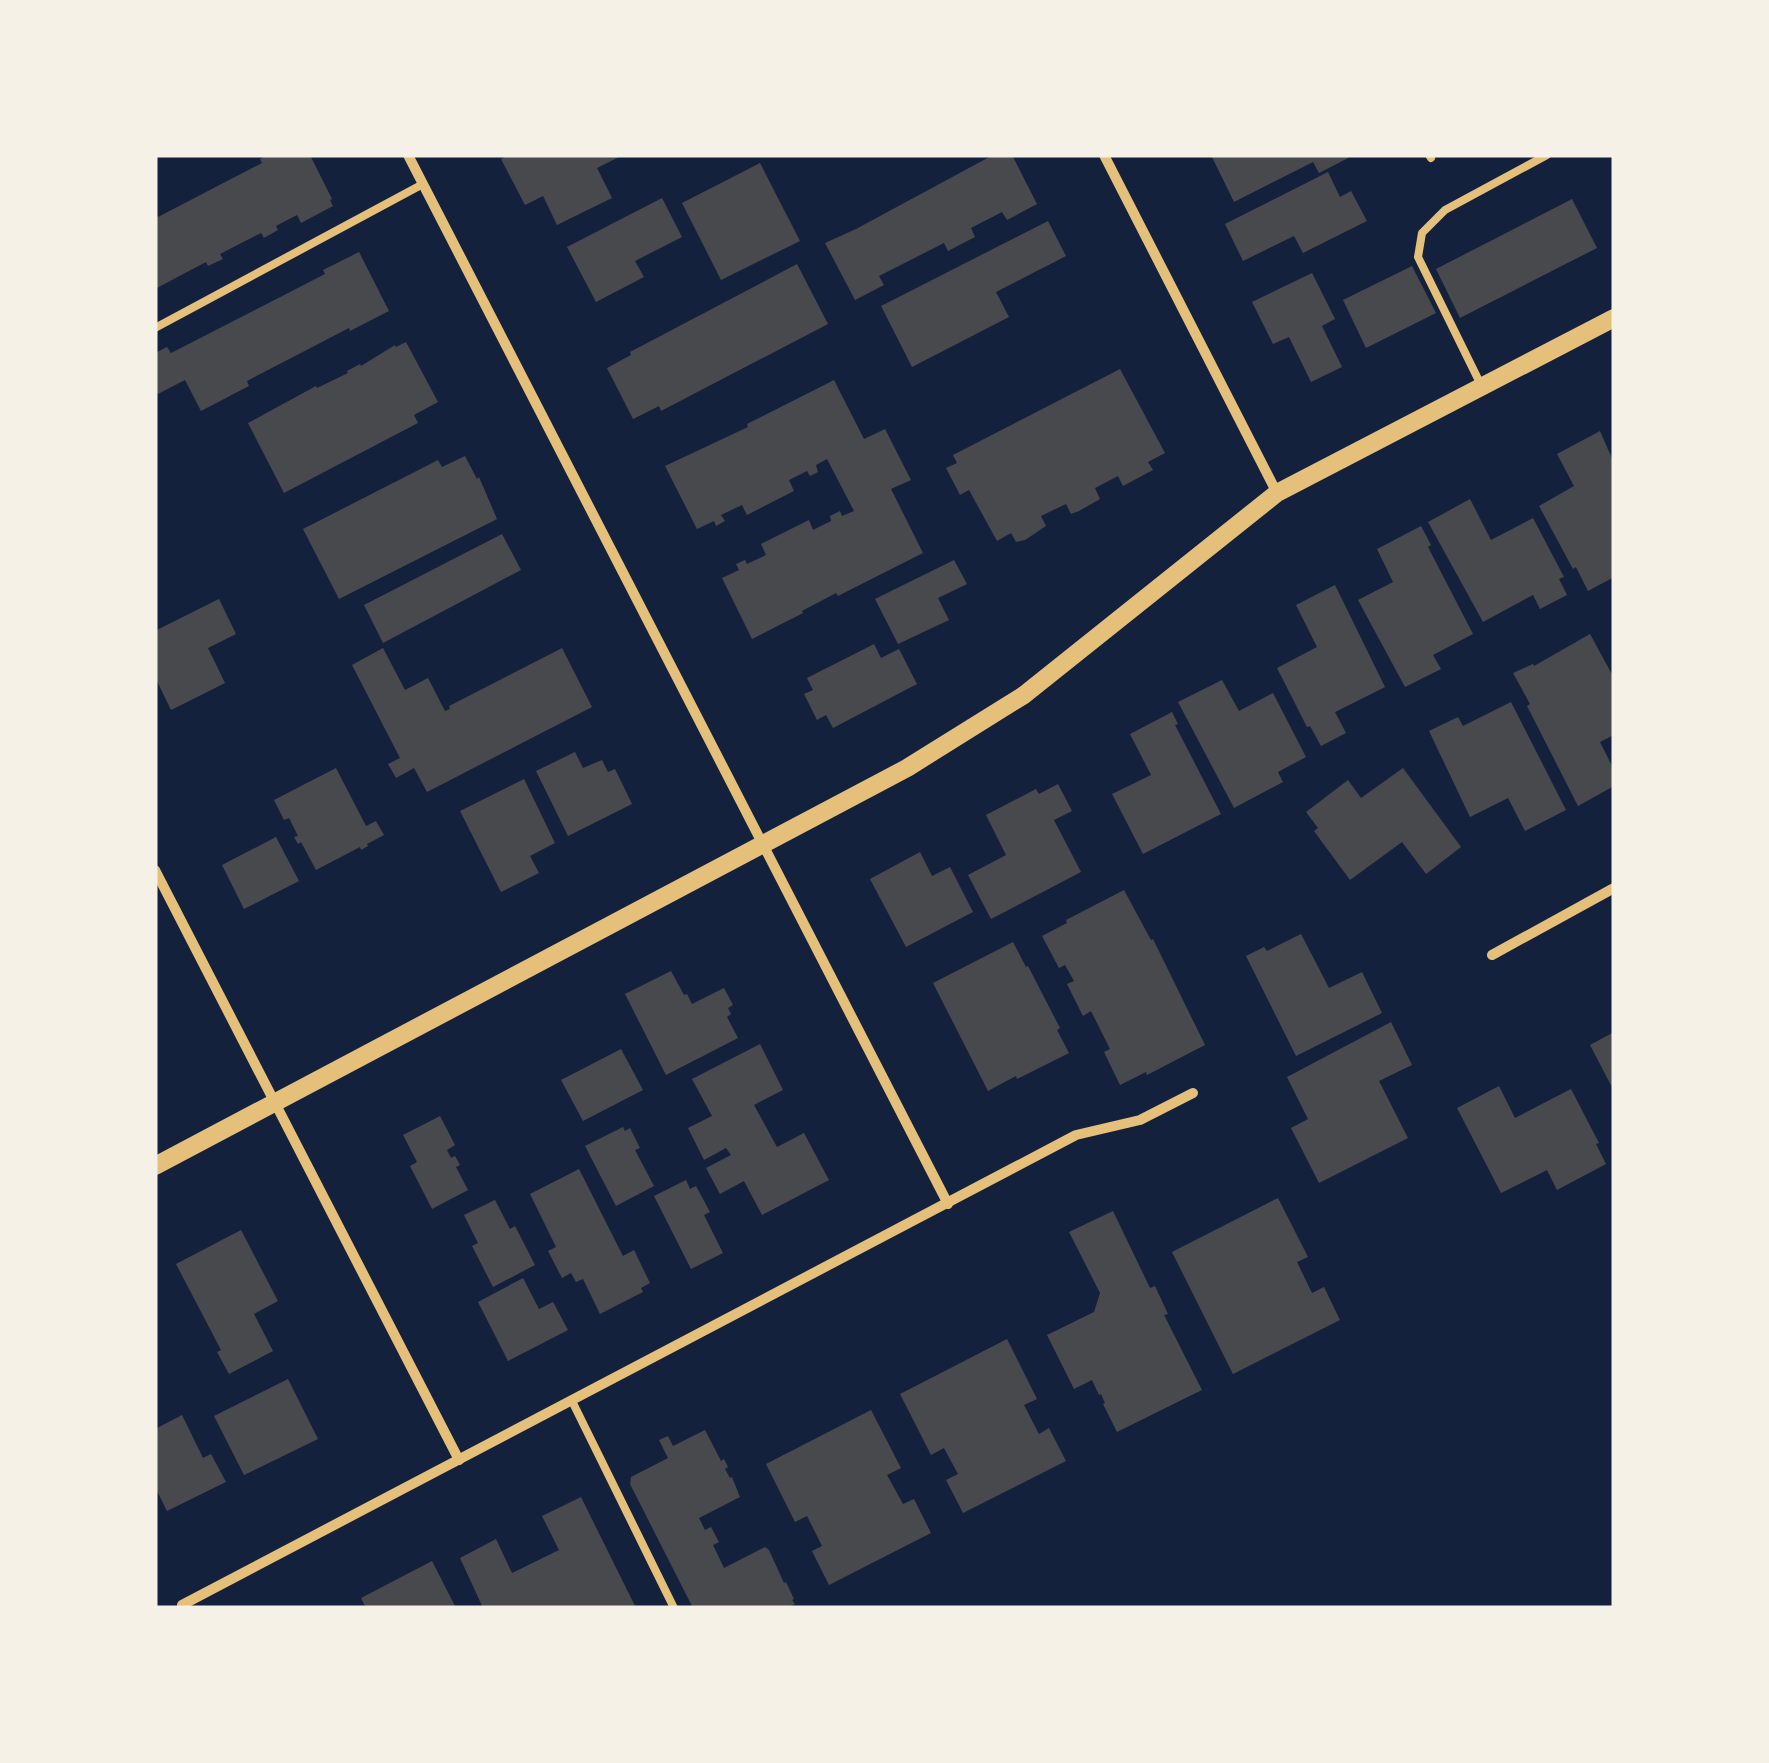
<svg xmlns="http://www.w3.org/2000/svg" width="1769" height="1763" viewBox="0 0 1769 1763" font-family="'DejaVu Sans',sans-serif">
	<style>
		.building { fill: #48494c }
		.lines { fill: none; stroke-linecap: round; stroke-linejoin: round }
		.service { stroke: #e5c07b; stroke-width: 8 }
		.minor { stroke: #e5c07b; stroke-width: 10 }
		.tertiary { stroke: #e5c07b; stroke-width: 18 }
	</style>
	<rect width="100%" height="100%" fill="#14213d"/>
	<g class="building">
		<polygon points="267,155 310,155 332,199 330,200 333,206 301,223 297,215 276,226 278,230 264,238 261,233 220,254 223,259 208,266 206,262 155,289 155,211 158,217 262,163 260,159"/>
		<polygon points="508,155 623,155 597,168 612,198 557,225 543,196 525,205 501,159"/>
		<polygon points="993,155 1012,155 1037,204 1007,220 1002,212 971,228 975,237 948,251 944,243 879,276 884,285 855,300 825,243 856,229"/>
		<polygon points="1211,155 1354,155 1319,173 1313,162 1234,202"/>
		<polygon points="760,163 800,241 721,280 682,203"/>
		<polygon points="1328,172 1340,197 1351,191 1367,221 1303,253 1294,236 1243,261 1225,224"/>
		<polygon points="662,198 682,237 635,261 644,277 596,302 567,247"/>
		<polygon points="1572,199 1597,248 1460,318 1436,269"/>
		<polygon points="1048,221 1066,256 996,292 1009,317 912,367 881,306"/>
		<polygon points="359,252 389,311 350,331 349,328 247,381 249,386 201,411 185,380 158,394 155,389 155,353 167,347 171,353 325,274 323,270"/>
		<polygon points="797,264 828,324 661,411 659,406 633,419 607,368 631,355 630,352"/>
		<polygon points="1412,266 1436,313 1366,348 1343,300"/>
		<polygon points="1312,273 1335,319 1322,326 1342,367 1311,382 1289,337 1273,344 1252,302"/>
		<polygon points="406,342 438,402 414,415 418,423 284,493 248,423 316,386 317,388 348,373 347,371 360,364 361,366 395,345 396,347"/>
		<polygon points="1120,369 1165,453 1148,462 1153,470 1123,486 1118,476 1095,488 1100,499 1079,511 1071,514 1066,504 1041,516 1046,526 1025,540 1016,542 1011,533 997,541 969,490 960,495 946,468 957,463 953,455"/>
		<polygon points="834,380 864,439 885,429 911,480 891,489 923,553 838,596 836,593 802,611 803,613 752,639 722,578 739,570 736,564 745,560 747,564 766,555 761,544 809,520 813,530 831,521 830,516 840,511 842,516 854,511 827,459 816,465 818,472 810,476 807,471 789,480 794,491 747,515 742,505 721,515 725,521 716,526 714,521 697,529 665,466 748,427 747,424"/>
		<polygon points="1600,431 1614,463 1614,577 1588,591 1576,567 1573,569 1539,506 1574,486 1557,454"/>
		<polygon points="465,456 477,479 479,477 497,519 339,599 303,529 438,460 442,467"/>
		<polygon points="1470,499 1491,540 1533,518 1564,577 1559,579 1567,595 1540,609 1533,595 1483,622 1428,522"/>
		<polygon points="1421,526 1431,545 1428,547 1473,634 1433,655 1441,669 1405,687 1358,600 1393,582 1377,549"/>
		<polygon points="502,534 521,570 383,643 364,605"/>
		<polygon points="954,560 967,584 938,598 949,620 898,644 875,599"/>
		<polygon points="1335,585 1385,687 1335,712 1346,733 1321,746 1310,726 1307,727 1277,668 1317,647 1296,605"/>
		<polygon points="219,599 236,634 208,648 225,683 171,710 155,677 155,631"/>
		<polygon points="1590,634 1614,678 1614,735 1600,742 1614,770 1614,786 1578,806 1527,706 1530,704 1513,673 1533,664 1534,666"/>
		<polygon points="874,644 881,658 899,649 917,684 833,728 826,715 817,720 804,694 813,690 807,678"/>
		<polygon points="383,648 405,690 428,678 445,711 450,709 449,706 562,648 592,707 427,792 414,768 396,778 388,764 400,758 352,665"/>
		<polygon points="1222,680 1239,711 1273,693 1306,757 1278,772 1283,782 1234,808 1178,702"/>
		<polygon points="1511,702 1566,810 1525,831 1508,798 1470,817 1429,731 1458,717 1463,726"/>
		<polygon points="1172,712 1178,724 1175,725 1221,814 1143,854 1112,794 1151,775 1130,734"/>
		<polygon points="575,752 583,768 602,760 608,772 615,769 632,804 568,836 536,771"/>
		<polygon points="336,768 366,826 376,821 384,835 367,844 368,846 361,850 360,847 316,870 301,842 298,844 294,837 298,836 289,818 284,820 274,800"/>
		<polygon points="1403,768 1461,847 1426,874 1402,842 1350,880 1314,831 1318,828 1306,812 1348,780 1361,798"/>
		<polygon points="524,779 555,843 530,856 539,873 501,892 460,811"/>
		<polygon points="1058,784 1072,811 1054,820 1081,872 991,919 968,875 1006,855 986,815 1036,789 1039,794"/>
		<polygon points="276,837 299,881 244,909 222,865"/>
		<polygon points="920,852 932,876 950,867 973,912 906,947 870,879"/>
		<polygon points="1124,890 1151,940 1153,939 1205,1045 1147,1075 1146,1072 1120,1085 1104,1052 1110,1049 1091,1011 1083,1016 1067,984 1074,981 1065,965 1059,968 1042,936 1067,923 1066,920"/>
		<polygon points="1301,934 1329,988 1362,972 1382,1013 1296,1056 1246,956 1264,947 1267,951"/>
		<polygon points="1013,942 1026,967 1028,966 1060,1028 1057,1030 1069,1053 1017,1079 1016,1076 988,1091 933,983"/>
		<polygon points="671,971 684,995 687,994 692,1004 724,988 733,1005 728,1008 731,1014 727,1017 738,1038 666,1075 625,994"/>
		<polygon points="1391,1022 1412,1065 1379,1081 1408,1138 1319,1183 1291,1128 1308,1119 1287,1077"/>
		<polygon points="1614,1032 1614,1091 1590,1045"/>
		<polygon points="760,1044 783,1090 754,1105 777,1147 804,1133 829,1180 762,1215 744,1181 720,1194 706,1168 731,1155 726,1148 704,1160 688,1128 712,1116 692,1079"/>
		<polygon points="621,1049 643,1090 583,1121 561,1080"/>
		<polygon points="1499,1086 1515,1118 1571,1089 1599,1143 1596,1144 1606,1164 1557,1190 1547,1170 1501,1193 1457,1108"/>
		<polygon points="440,1116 455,1145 447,1150 451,1158 455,1156 460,1165 456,1167 468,1190 432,1209 410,1166 417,1162 403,1135"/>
		<polygon points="623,1127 625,1131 630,1128 640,1148 635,1150 654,1186 616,1206 585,1146"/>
		<polygon points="579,1169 623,1256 634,1250 650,1283 641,1288 643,1292 600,1314 583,1279 576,1282 571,1273 562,1278 548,1251 556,1247 530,1194"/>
		<polygon points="686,1180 690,1189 696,1186 710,1212 704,1215 723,1253 691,1269 654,1196"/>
		<polygon points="1278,1198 1308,1257 1297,1262 1312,1293 1324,1287 1340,1320 1233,1374 1172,1252"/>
		<polygon points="495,1200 510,1229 515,1226 535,1265 493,1287 472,1246 478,1243 464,1215"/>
		<polygon points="1113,1211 1150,1288 1155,1286 1168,1314 1164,1315 1202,1390 1117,1432 1103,1404 1105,1403 1101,1394 1099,1395 1092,1380 1074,1389 1047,1335 1094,1312 1100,1293 1069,1232"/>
		<polygon points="241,1230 278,1301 254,1314 273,1351 229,1374 217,1352 221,1350 176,1264"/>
		<polygon points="523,1278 539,1309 553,1302 568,1330 508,1361 478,1302"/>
		<polygon points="1007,1339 1037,1399 1024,1405 1039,1434 1049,1428 1066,1461 963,1513 946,1480 958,1474 944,1448 931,1455 900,1394"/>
		<polygon points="288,1379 318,1439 244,1475 214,1416"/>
		<polygon points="871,1410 901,1468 887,1475 903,1504 914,1499 931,1533 829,1585 812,1551 822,1546 807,1516 795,1522 766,1464"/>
		<polygon points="182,1415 203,1458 211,1454 226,1482 167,1511 155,1487 155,1436 157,1435 155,1429"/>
		<polygon points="705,1430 721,1461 724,1459 728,1467 725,1469 730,1478 732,1477 740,1497 699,1518 705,1530 711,1527 719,1542 713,1545 724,1568 765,1547 769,1550 784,1583 786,1582 794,1599 792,1600 795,1604 786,1608 693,1608 630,1484 631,1477 668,1458 659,1440 668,1436 673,1446"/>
		<polygon points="581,1497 636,1608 483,1608 460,1558 496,1539 512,1573 559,1550 542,1516"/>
		<polygon points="432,1561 456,1608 366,1608 361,1598"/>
	</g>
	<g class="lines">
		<g class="service">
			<polyline points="1429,155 1431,158"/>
			<polyline points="155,328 423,184"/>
			<polyline points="1481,385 1418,257 1422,233 1445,210 1547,155"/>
			<polyline points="572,1401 674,1608"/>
		</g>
		<g class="minor">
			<polyline points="408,155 948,1204"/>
			<polyline points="1104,155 1277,493"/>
			<polyline points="155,870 459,1460"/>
			<polyline points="1492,955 1614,888"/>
			<polyline points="182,1605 1076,1135 1140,1120 1193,1093"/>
		</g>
		<polyline class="tertiary" points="155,1166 907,768 1024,695 1277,493 1614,318"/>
	</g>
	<rect width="1769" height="1763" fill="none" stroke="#f6f1e7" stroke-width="315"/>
</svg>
